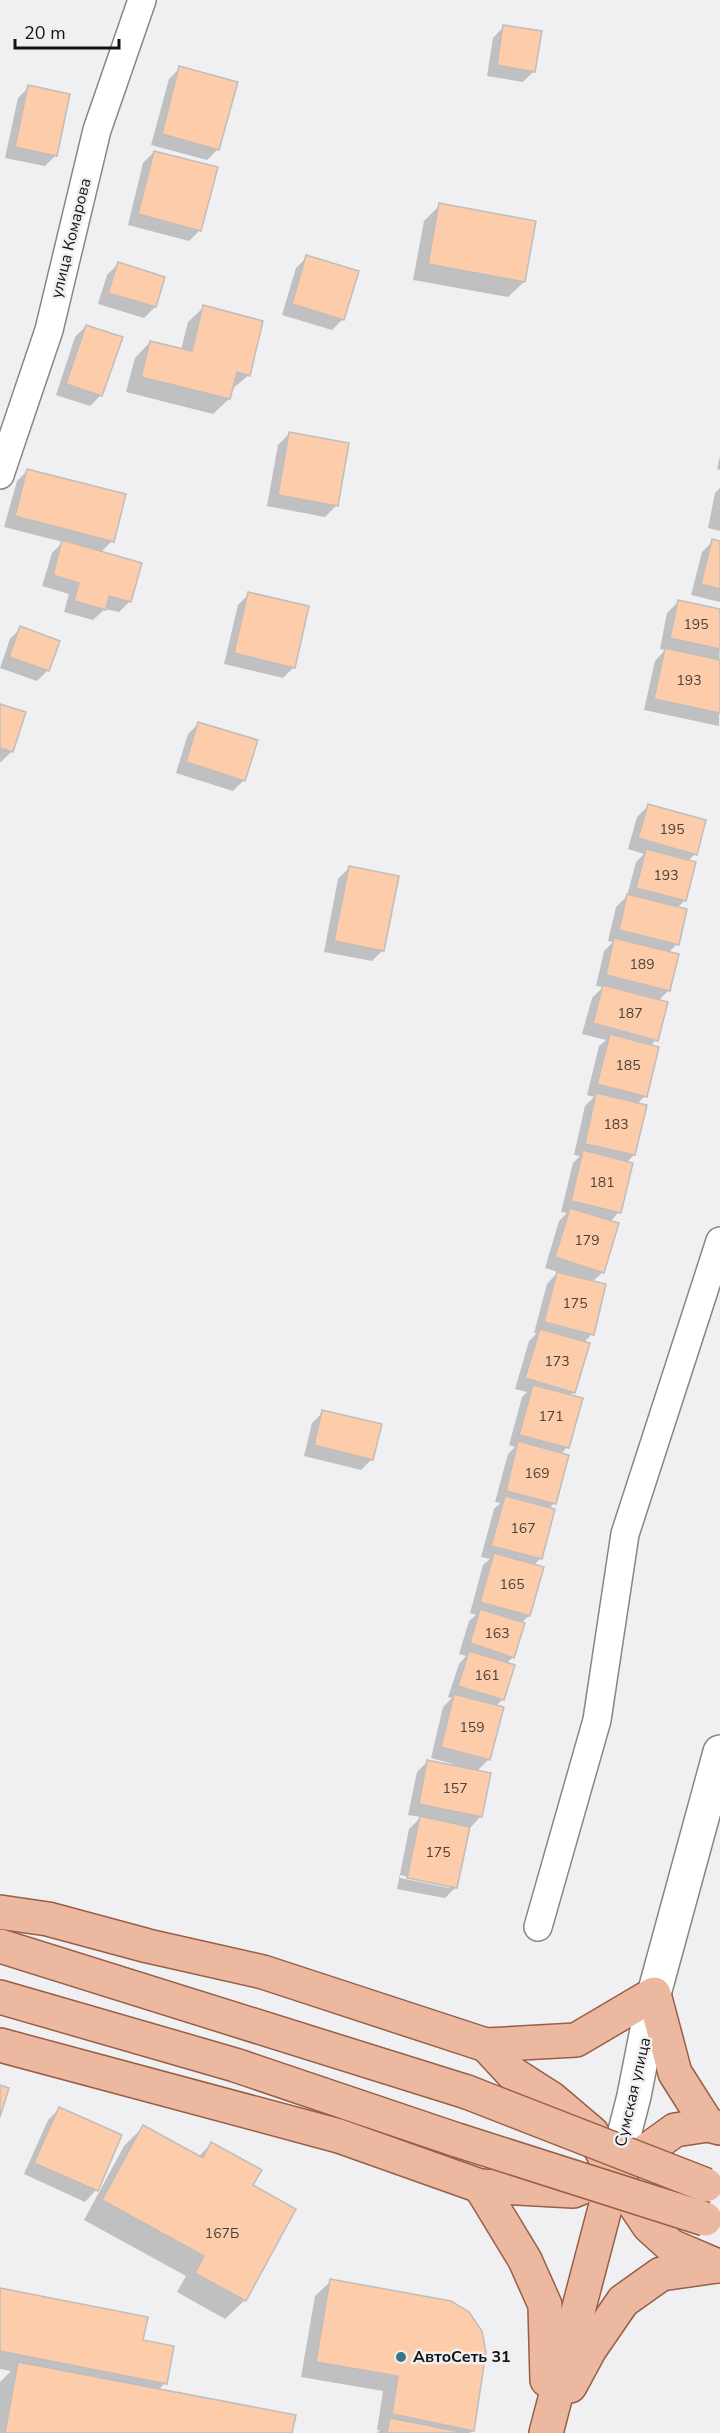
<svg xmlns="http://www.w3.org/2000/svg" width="720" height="2433" viewBox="0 0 720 2433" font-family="'Nunito Sans',sans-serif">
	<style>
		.shadow { fill: #0003; fill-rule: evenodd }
		.building { fill: #fcccab; stroke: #c0bdbb; stroke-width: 1.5 }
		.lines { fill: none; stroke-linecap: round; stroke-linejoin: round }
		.street-casing { stroke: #858688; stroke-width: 30 }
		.secondary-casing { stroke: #858688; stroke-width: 36 }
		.primary-casing { stroke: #985f45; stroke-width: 36 }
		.street { stroke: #fff; stroke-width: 27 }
		.secondary { stroke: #fff; stroke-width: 33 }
		.primary { stroke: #ecb89f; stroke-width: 33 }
		.primary-bridge-casing { stroke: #985f45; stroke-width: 36; stroke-linecap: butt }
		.primary-bridge { stroke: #ecb89f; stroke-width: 33 }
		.poi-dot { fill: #357789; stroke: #f0f0f3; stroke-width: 2 }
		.labels { text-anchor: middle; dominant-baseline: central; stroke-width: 5; stroke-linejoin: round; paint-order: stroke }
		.number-label { font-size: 14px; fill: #4d413a }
		.street-label { font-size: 16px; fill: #131314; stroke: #f0f0f3 }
		.poi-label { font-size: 16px; font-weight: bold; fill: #131314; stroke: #f0f0f3; text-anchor: start }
	</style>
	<rect width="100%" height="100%" fill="#f0f0f3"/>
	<g class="shadow">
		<polygon points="504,26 534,71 523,82 487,76 493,38"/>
		<polygon points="180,68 218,149 207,160 151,145 169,79"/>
		<polygon points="29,87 56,155 45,166 5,158 18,98"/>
		<polygon points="154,152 200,230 189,241 128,225 143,163"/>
		<polygon points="440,205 524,282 508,297 413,280 424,221"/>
		<polygon points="307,257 343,319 332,330 282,315 296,268"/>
		<polygon points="118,264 163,278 155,307 144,318 98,304 107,275"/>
		<polygon points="204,307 249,375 231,390 229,399 213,414 126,392 135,358 150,342 181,350 188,322"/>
		<polygon points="86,326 101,395 90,406 56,395 75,337"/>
		<polygon points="289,434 336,506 325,517 267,506 278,445"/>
		<polygon points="720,456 720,470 717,469"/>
		<polygon points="28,470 112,541 100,553 130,601 119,612 105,609 93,620 64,612 69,594 42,586 52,553 63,542 4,527 17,481"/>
		<polygon points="720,488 720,531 708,528 715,493"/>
		<polygon points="713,541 720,543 720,602 691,595 702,552"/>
		<polygon points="249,594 294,667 283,678 224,664 238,605"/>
		<polygon points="678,602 720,611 719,726 644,710 655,661 665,650 660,649 667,613"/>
		<polygon points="21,628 48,670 37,681 0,668 10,639"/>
		<polygon points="0,705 12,751 1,762 0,762"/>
		<polygon points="199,723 244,780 233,791 176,773 188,734"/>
		<path d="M 648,806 L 695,854 L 688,861 L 685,900 L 677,908 L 677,944 L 668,953 L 669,990 L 658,1001 L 656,1040 L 650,1046 L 645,1096 L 637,1104 L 634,1155 L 626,1163 L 619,1212 L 610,1222 L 603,1272 L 592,1282 L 592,1334 L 583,1343 L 574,1392 L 569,1396 L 567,1447 L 561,1454 L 554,1503 L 549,1509 L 541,1558 L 534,1565 L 529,1616 L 521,1623 L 513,1657 L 506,1664 L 503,1699 L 495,1707 L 489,1759 L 477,1771 L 481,1816 L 470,1828 L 456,1887 L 445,1898 L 397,1889 L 409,1829 L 421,1817 L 408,1815 L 417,1772 L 428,1761 L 452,1766 L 453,1764 L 431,1758 L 443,1707 L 452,1698 L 448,1697 L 459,1664 L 466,1656 L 459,1654 L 469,1621 L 476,1615 L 470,1613 L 483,1565 L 490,1559 L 481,1557 L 494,1509 L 500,1503 L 495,1502 L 508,1454 L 515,1447 L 509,1445 L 522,1397 L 527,1392 L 515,1389 L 529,1341 L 537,1333 L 534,1333 L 547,1284 L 558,1272 L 545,1268 L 559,1221 L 567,1213 L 561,1212 L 573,1163 L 580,1156 L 574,1155 L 585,1106 L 594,1097 L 587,1095 L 599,1046 L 606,1040 L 582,1034 L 592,998 L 603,987 L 596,986 L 604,951 L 613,942 L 608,941 L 616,907 L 627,896 L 636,862 L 644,854 L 628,849 L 637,817 ZM 400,1875 L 449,1885 L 449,1888 L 400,1878 Z"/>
		<polygon points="349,868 383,950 372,961 324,952 338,879"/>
		<polygon points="323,1412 372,1459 361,1470 304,1456 312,1423"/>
		<polygon points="59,2109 120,2136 96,2190 85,2202 24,2174 48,2120"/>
		<polygon points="143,2127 198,2157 211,2144 251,2186 245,2300 225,2319 177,2292 186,2276 84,2220 124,2146"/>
		<polygon points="331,2281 473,2430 470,2433 377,2433 380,2430 377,2430 383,2391 301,2377 315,2296"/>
		<polygon points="0,2289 141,2341 165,2383 158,2390 291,2433 0,2433 0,2382 11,2371 0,2369"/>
	</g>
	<g class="building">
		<polygon points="503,25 542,31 535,72 497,65"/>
		<polygon points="179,66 238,82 219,150 162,134"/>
		<polygon points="28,85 70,94 57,156 15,147"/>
		<polygon points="154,151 218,167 201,231 138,214"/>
		<polygon points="439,203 536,221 525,282 428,264"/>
		<polygon points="306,255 359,271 344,320 292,304"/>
		<polygon points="118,262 165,277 156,307 108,293"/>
		<polygon points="203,305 263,321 250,376 237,372 230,399 141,377 150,341 192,351"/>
		<polygon points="86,325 123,337 102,396 66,384"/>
		<polygon points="289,432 349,443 338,506 278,495"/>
		<polygon points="27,469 126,494 114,542 15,516"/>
		<polygon points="712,539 720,541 720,589 701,584"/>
		<polygon points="62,540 142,563 131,602 109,596 106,610 74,601 79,583 53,575"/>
		<polygon points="248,592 309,606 295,668 234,653"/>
		<polygon points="678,600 720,609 720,649 670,638"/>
		<polygon points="20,626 60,641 49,671 9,657"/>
		<polygon points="665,648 720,660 720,713 654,699"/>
		<polygon points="0,704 26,712 13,752 0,748"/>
		<polygon points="198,722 258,740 245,781 186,762"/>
		<polygon points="648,804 706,820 697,855 638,838"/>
		<polygon points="646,849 696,862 686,901 636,888"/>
		<polygon points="349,866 399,876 384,951 334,941"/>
		<polygon points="627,894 687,909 679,945 619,930"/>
		<polygon points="614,938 679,954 670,991 606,975"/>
		<polygon points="603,985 668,1002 658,1041 593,1023"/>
		<polygon points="610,1034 659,1047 647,1097 597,1084"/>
		<polygon points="596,1093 647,1105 635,1155 585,1144"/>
		<polygon points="583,1150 633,1163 621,1213 571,1201"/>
		<polygon points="570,1208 619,1223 604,1273 555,1257"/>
		<polygon points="557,1272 606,1284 594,1335 544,1322"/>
		<polygon points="540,1329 590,1343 575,1393 525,1378"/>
		<polygon points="533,1385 583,1398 569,1448 519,1435"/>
		<polygon points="322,1410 382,1424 373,1460 314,1445"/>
		<polygon points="518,1441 569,1455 556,1504 506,1491"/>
		<polygon points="505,1496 555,1509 542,1559 491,1546"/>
		<polygon points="494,1553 544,1567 530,1616 480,1602"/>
		<polygon points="480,1609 525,1623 514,1658 470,1643"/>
		<polygon points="469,1651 515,1665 504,1700 458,1686"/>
		<polygon points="454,1694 504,1707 490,1760 441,1747"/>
		<polygon points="427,1760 491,1773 482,1817 419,1804"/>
		<polygon points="420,1816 470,1827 457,1888 407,1878"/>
		<polygon points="0,2085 9,2088 0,2117"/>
		<polygon points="59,2107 122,2135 98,2191 34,2163"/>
		<polygon points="143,2125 203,2158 211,2142 262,2170 253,2185 296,2209 246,2301 195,2273 204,2256 102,2200"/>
		<polygon points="330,2279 451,2301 469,2312 482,2331 486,2352 474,2431 392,2414 398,2376 316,2362"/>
		<polygon points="0,2288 148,2317 143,2340 174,2346 167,2384 0,2351"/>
		<polygon points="18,2362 296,2415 292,2433 5,2433"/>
		<polygon points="390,2418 466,2433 387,2433"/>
	</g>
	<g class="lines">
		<defs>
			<g id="street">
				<polyline points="0,475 49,330 97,130 142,0"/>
				<polyline points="538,1927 597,1720 625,1534 720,1241"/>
			</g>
			<polyline id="secondary" points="614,2174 634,2096 654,1994 720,1752"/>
			<g id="primary">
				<polyline points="0,1912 48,1919 148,1946 263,1972 486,2045 576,2040 654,1994 675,2073 708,2125 720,2128"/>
				<polyline points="0,1946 467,2092"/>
				<polyline points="0,1997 235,2065 457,2140"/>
				<polyline points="0,2045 339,2136 480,2186 573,2191 614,2174 675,2130 708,2125"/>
				<polyline points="486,2045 513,2074 552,2099 592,2133 614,2174 649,2226 671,2246 718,2266"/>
				<polyline points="480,2186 525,2260 545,2305 547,2380"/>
				<polyline points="570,2386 590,2349 623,2301 661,2274 717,2266"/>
				<polyline points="546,2433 614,2174"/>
			</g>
		</defs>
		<use href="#street" class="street-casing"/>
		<use href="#secondary" class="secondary-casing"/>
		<use href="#primary" class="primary-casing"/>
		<use href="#street" class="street"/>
		<use href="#secondary" class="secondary"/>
		<use href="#primary" class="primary"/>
		<defs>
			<g id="primary-bridge">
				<polyline points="467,2092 706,2185"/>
				<polyline points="457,2140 705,2219"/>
			</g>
		</defs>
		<use href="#primary-bridge" class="primary-bridge-casing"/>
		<use href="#primary-bridge" class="primary-bridge"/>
	</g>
	<circle class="poi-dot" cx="401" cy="2357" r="6"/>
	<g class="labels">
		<g class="number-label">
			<text x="696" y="624">195</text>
			<text x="689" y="680">193</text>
			<text x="672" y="829">195</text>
			<text x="666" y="875">193</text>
			<text x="642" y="964">189</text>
			<text x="630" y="1013">187</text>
			<text x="628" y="1065">185</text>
			<text x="616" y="1124">183</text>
			<text x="602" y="1182">181</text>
			<text x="587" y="1240">179</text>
			<text x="575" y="1303">175</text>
			<text x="557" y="1361">173</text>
			<text x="551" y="1416">171</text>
			<text x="537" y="1473">169</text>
			<text x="523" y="1528">167</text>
			<text x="512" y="1584">165</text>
			<text x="497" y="1633">163</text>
			<text x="487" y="1675">161</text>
			<text x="472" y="1727">159</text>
			<text x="455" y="1788">157</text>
			<text x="438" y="1852">175</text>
			<text x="222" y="2233">167Б</text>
		</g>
		<g class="street-label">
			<text transform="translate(71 238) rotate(-76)">улица Комарова</text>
			<text transform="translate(633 2092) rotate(-77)">Сумская улица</text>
		</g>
		<g class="poi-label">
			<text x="413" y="2357">АвтоСеть 31</text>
		</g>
	</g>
	<path d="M15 39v9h104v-9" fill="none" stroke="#131314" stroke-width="3"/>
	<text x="24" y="39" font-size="18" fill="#131314" stroke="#f0f0f3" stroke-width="4.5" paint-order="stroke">20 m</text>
</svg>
